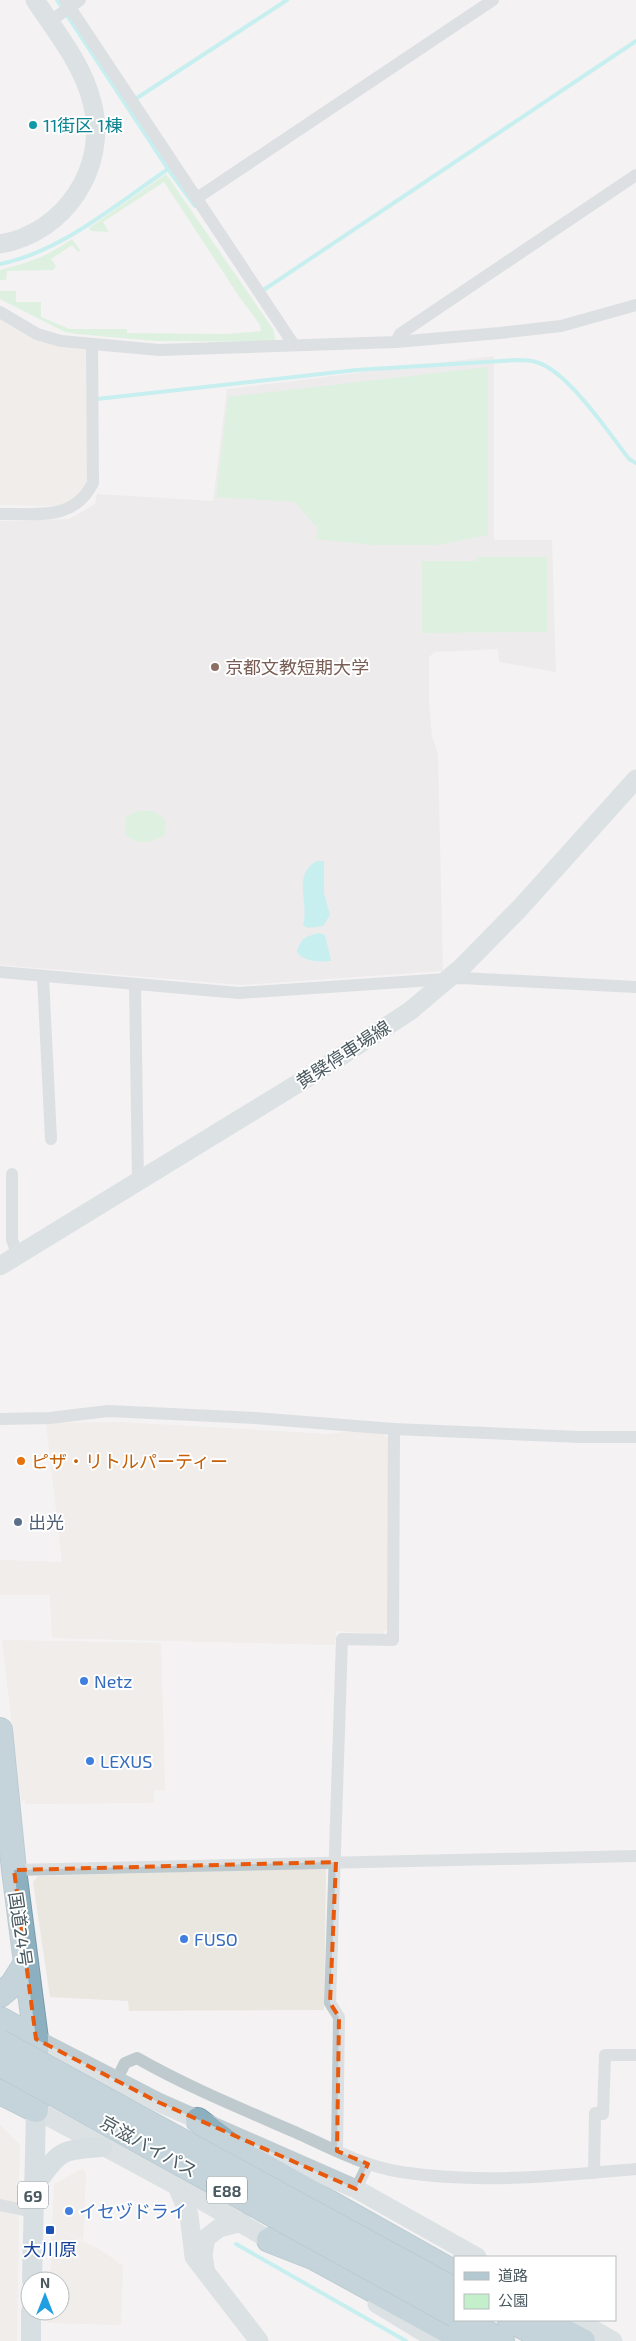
<svg xmlns="http://www.w3.org/2000/svg" width="636" height="2341" viewBox="0 0 636 2341" font-family="'Exo 2','Noto Sans JP',sans-serif">
	<style>
		.commercial { fill: #eae6e0 }
		.education { fill: #e5e3e5 }
		.green { fill: #c4efcb }
		.water { fill: #92ebea }
		.lines { fill: none; stroke-linecap: round; stroke-linejoin: round }
		.stream { stroke: #92ebea; stroke-width: 4 }
		.highway-casing { stroke: #779bab; stroke-width: 26 }
		.street { stroke: #becace; stroke-width: 12 }
		.secondary { stroke: #bfcdd3; stroke-width: 19 }
		.primary { stroke: #b3c8d0; stroke-width: 20 }
		.highway { stroke: #8cb0bf; stroke-width: 24 }
		.highway-bridge-casing { stroke: #779bab; stroke-width: 26; stroke-linecap: butt }
		.highway-bridge { stroke: #8cb0bf; stroke-width: 24 }
		.marked { fill: none; stroke: #e8590c; stroke-width: 4; stroke-dasharray: 10 6; stroke-linejoin: round }
		.culture-dot { fill: #0f9aa8; stroke: #fff; stroke-width: 2 }
		.education-dot { fill: #8d6e63; stroke: #fff; stroke-width: 2 }
		.food-dot { fill: #e8710a; stroke: #fff; stroke-width: 2 }
		.service-dot { fill: #5c6f8a; stroke: #fff; stroke-width: 2 }
		.shop-dot { fill: #3f7fe0; stroke: #fff; stroke-width: 2 }
		.transit-dot { fill: #1a4fb4; stroke: #fff; stroke-width: 2 }
		.labels { text-anchor: middle; dominant-baseline: central; stroke-width: 4; stroke-linejoin: round; paint-order: stroke }
		.shield { fill: #fff; stroke: #808c90; stroke-width: 1 }
		.shield-label { font-size: 16px; font-weight: bold; fill: #4a5a60 }
		.culture-label { font-size: 18px; fill: #0d838f; stroke: #fff; text-anchor: start }
		.education-label { font-size: 18px; fill: #785e54; stroke: #fff; text-anchor: start }
		.street-label { font-size: 18px; fill: #4a5a60; stroke: #fff }
		.food-label { font-size: 18px; fill: #c56008; stroke: #fff; text-anchor: start }
		.service-label { font-size: 18px; fill: #4e5e75; stroke: #fff; text-anchor: start }
		.shop-label { font-size: 18px; fill: #366cbe; stroke: #fff; text-anchor: start }
		.transit-label { font-size: 18px; fill: #164399; stroke: #fff }
	</style>
	<rect width="100%" height="100%" fill="#f4f2f3"/>
	<g class="commercial">
		<polygon points="0,318 33,337 63,348 88,349 90,478 86,490 63,506 0,505"/>
		<polygon points="119,1422 328,1434 353,1431 381,1432 390,1441 390,1626 382,1634 336,1631 335,1645 52,1638 50,1595 0,1595 0,1560 62,1562 46,1423"/>
		<polygon points="2,1640 161,1643 165,1790 154,1790 154,1803 25,1804 25,1800 21,1801"/>
		<polygon points="326,1868 324,2010 129,2011 128,2001 50,1997 33,1882 38,1876"/>
		<polygon points="0,2125 20,2145 18,2204 0,2200"/>
		<polygon points="82,2169 86,2172 83,2240 53,2227 101,2250 123,2266 121,2325 48,2323 49,2311 60,2311 60,2281 50,2281 54,2184"/>
		<polygon points="0,2211 16,2215 19,2218 17,2341 0,2341"/>
	</g>
	<polygon class="education" points="494,356 494,540 552,540 556,672 499,662 498,649 435,652 429,657 429,701 432,736 438,754 443,971 242,985 0,965 0,521 69,519 95,504 97,494 213,501 227,389"/>
	<g class="green">
		<polygon points="166,174 273,329 276,342 156,341 76,334 65,332 0,299 0,291 16,291 16,302 41,302 41,317 70,329 127,329 127,333 226,334 261,331 260,325 240,298 164,182 103,222 109,232 91,231 89,228"/>
		<path d="M 72,239 L 80,250 L 78,252 L 72,245 L 51,259 L 56,266 L 53,270 L 7,271 L 6,280 L 0,280 L 0,270 C 30,262 46,257 72,239 Z"/>
		<polygon points="488,367 488,535 437,545 371,545 316,539 318,527 315,526 295,502 216,497 228,397"/>
		<polygon points="477,557 547,557 547,632 422,633 422,561 476,561"/>
		<path d="M 137,811 L 153,811 L 165,819 L 165,835 C 150,843 139,846 125,834 L 126,817 Z"/>
	</g>
	<g class="water">
		<path d="M 317,861 L 324,861 L 324,893 L 330,915 L 323,926 L 308,928 L 303,925 C 310,902 291,875 317,861 Z"/>
		<path d="M 319,933 L 325,935 L 331,961 C 319,962 304,962 297,952 C 300,939 306,936 319,933 Z"/>
	</g>
	<g class="lines">
		<g class="stream">
			<polyline points="134,100 287,0"/>
			<polyline points="168,169 195,206"/>
			<path d="M 0,264 C 61,252 117,204 168,169 L 57,0"/>
			<polyline points="262,291 636,41"/>
			<path d="M 97,399 L 356,370 L 517,360 C 523,360 530,360 536,362 C 567,370 609,433 629,459 L 636,463"/>
			<polyline points="236,2244 406,2341"/>
		</g>
		<defs>
			<g id="highway">
				<polyline points="0,1730 14,1870 36,2039 36,2110 0,2092"/>
				<polyline points="0,1995 12,1985 26,1963"/>
				<polyline points="0,2019 36,2039"/>
				<polyline points="198,2120 243,2154 455,2273"/>
				<polyline points="269,2240 315,2258 466,2341"/>
				<polyline points="463,2320 502,2341"/>
				<polyline points="510,2320 549,2341"/>
				<polyline points="543,2320 583,2341"/>
			</g>
		</defs>
		<use href="#highway" class="highway-casing"/>
		<g class="street">
			<polyline points="65,0 294,345"/>
			<polyline points="49,22 80,0"/>
			<polyline points="197,198 493,0"/>
			<polyline points="0,312 37,334 61,341 159,350 396,342 500,333 561,326 636,305"/>
			<polyline points="396,342 400,334 636,175"/>
			<path d="M 0,514 C 38,513 73,522 93,483 L 92,344"/>
			<polyline points="0,972 239,993 462,978 636,987"/>
			<polyline points="43,977 51,1139"/>
			<polyline points="135,984 138,1181"/>
			<polyline points="12,1174 12,1240 18,1255"/>
			<polyline points="0,1419 50,1418 108,1411 255,1418 394,1429 580,1437 636,1437"/>
			<polyline points="14,1870 636,1856"/>
			<path d="M 116,2081 L 125,2063 L 137,2058 C 188,2087 242,2109 295,2132 C 330,2148 364,2166 401,2172 C 480,2184 558,2176 636,2169"/>
			<polyline points="337,2151 339,2017 330,2003 342,1639 393,1640 394,1429"/>
			<polyline points="594,2173 595,2113 603,2114 605,2055 636,2055"/>
			<polyline points="356,2189 368,2164"/>
			<polyline points="0,2205 33,2212"/>
		</g>
		<g class="secondary">
			<path d="M 0,244 C 65,233 109,167 92,102 C 83,65 56,32 35,0"/>
			<polyline points="0,1266 315,1073 410,1011 462,967 520,908 636,779"/>
			<polyline points="36,2039 158,2102 356,2189 477,2257"/>
			<polyline points="36,2110 177,2186 280,2246"/>
			<polyline points="177,2186 189,2215 194,2257 259,2341"/>
			<polyline points="205,2268 203,2255 206,2238 219,2228 242,2222"/>
			<polyline points="377,2304 438,2341"/>
			<polyline points="577,2320 613,2341"/>
		</g>
		<g class="primary">
			<path d="M 34,2186 C 61,2151 57,2150 102,2147"/>
			<polyline points="32,2281 36,2110"/>
			<polyline points="31,2341 31,2311"/>
		</g>
		<use href="#highway" class="highway"/>
		<defs>
			<g id="highway-bridge">
				<polyline points="0,2042 455,2290"/>
				<polyline points="0,2064 455,2315"/>
			</g>
		</defs>
		<use href="#highway-bridge" class="highway-bridge-casing"/>
		<use href="#highway-bridge" class="highway-bridge"/>
	</g>
	<path d="M0 0H636V2341H0ZM 336,1862 L 330,2003 L 339,2017 L 337,2151 L 368,2164 L 356,2189 L 158,2102 L 36,2039 L 14,1870 Z" fill="#f4f2f3" fill-opacity=".55" fill-rule="evenodd"/>
	<path class="marked" d="M 336,1862 L 330,2003 L 339,2017 L 337,2151 L 368,2164 L 356,2189 L 158,2102 L 36,2039 L 14,1870 Z"/>
	<circle class="culture-dot" cx="33" cy="125" r="5"/>
	<circle class="education-dot" cx="215" cy="667" r="5"/>
	<circle class="food-dot" cx="21" cy="1461" r="5"/>
	<circle class="service-dot" cx="18" cy="1522" r="5"/>
	<g class="shop-dot">
		<circle cx="84" cy="1681" r="5"/>
		<circle cx="90" cy="1761" r="5"/>
		<circle cx="184" cy="1939" r="5"/>
		<circle cx="69" cy="2211" r="5"/>
	</g>
	<rect class="transit-dot" x="45" y="2225" width="10" height="10" rx="2.5"/>
	<g class="labels">
		<g class="shield">
			<rect x="207" y="2176.5" width="40" height="27" rx="4"/>
			<rect x="18" y="2181.5" width="30" height="27" rx="4"/>
		</g>
		<g class="shield-label">
			<text x="227" y="2190">E88</text>
			<text x="33" y="2195">69</text>
		</g>
		<g class="culture-label">
			<text x="43" y="125">11街区 1棟</text>
		</g>
		<g class="education-label">
			<text x="225" y="667">京都文教短期大学</text>
		</g>
		<g class="street-label">
			<text transform="translate(343 1054) rotate(-33)">黄檗停車場線</text>
			<text transform="translate(21 1929) rotate(82)">国道24号</text>
			<text transform="translate(149 2146) rotate(29)">京滋バイパス</text>
		</g>
		<g class="food-label">
			<text x="31" y="1461">ピザ・リトルパーティー</text>
		</g>
		<g class="service-label">
			<text x="28" y="1522">出光</text>
		</g>
		<g class="shop-label">
			<text x="94" y="1681">Netz</text>
			<text x="100" y="1761">LEXUS</text>
			<text x="194" y="1939">FUSO</text>
			<text x="79" y="2211">イセヅドライ</text>
		</g>
		<g class="transit-label">
			<text x="50" y="2249">大川原</text>
		</g>
	</g>
	<rect x="454" y="2256" width="162" height="65" fill="#ffffff" stroke="#b7bdbf"/>
	<rect x="464" y="2272" width="25" height="8" fill="#b3c8d0" stroke="#b7bdbf"/>
	<text x="498" y="2281" font-size="15" fill="#4a5a60">道路</text>
	<rect x="464" y="2294" width="25" height="15" fill="#c4efcb" stroke="#b7bdbf"/>
	<text x="498" y="2306" font-size="15" fill="#4a5a60">公園</text>
	<g transform="translate(45 2296)"><circle r="24" fill="#ffffff" stroke="#b7bdbf"/>
	<path d="M0-4L9 19L0 12L-9 19Z" fill="#1f9fe1"/>
	<text y="-8" font-size="14" font-weight="bold" text-anchor="middle" fill="#4a5a60">N</text>
	</g>
</svg>
